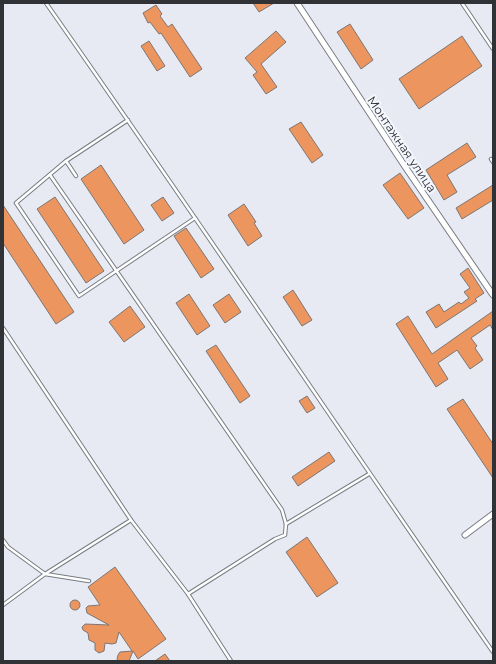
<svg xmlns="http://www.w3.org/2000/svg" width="496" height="664" viewBox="0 0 496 664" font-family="Montserrat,sans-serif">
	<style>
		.building { fill: #ed955e; stroke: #7d7672 }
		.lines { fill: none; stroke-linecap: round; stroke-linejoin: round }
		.service-casing { stroke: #797c83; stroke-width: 4.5 }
		.minor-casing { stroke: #797c83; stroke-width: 7 }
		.service { stroke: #fff; stroke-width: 2.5 }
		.minor { stroke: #fff; stroke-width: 5 }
		.labels { text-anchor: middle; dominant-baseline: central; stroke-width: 4; stroke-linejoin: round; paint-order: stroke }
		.street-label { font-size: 12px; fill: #313235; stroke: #f4f7fd }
	</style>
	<rect width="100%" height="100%" fill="#e7eaf2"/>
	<g class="building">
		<polygon points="253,3 274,3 259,12"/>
		<polygon points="156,5 162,14 160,16 168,27 172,24 202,69 190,77 161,33 159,34 150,22 148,23 143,13"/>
		<polygon points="350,24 373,60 361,69 337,32"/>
		<polygon points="276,31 286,42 261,64 277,87 266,94 253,75 257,72 245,58"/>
		<polygon points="462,36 482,66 419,109 399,79"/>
		<polygon points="149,41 165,66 157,71 141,46"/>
		<polygon points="301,122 323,155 312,163 289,129"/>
		<polygon points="467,143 476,157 447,175 457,192 444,200 426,170"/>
		<polygon points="101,165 144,230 124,244 81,179"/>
		<polygon points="400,173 424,208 408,219 383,185"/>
		<polygon points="493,185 493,200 462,219 456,208"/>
		<polygon points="55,197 104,271 86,283 37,209"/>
		<polygon points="163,197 174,213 162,221 151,205"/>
		<polygon points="244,204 256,222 254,223 262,236 248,246 228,215"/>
		<polygon points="3,205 74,312 56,324 3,243"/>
		<polygon points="186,228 214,269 201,278 174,236"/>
		<polygon points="468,268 484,293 475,299 477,301 436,328 426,312 439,304 444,312 459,302 461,304 469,298 464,292 470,288 460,274"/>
		<polygon points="293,290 312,320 302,326 283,297"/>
		<polygon points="189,294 210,326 197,335 176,303"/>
		<polygon points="229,294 241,312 225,323 213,305"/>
		<polygon points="130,306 145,327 124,342 109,322"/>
		<polygon points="493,311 493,330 490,325 471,338 477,346 475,348 483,360 470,369 457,350 438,363 448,379 436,387 396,324 408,316 432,354"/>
		<polygon points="216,345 250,396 240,403 206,351"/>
		<polygon points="307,396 315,408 307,413 299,401"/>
		<polygon points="463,399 493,444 493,478 447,409"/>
		<polygon points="329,452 335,461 298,486 292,477"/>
		<polygon points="307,537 338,583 317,597 286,552"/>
		<polygon points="115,567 166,639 138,659 133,651 129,661 118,661 117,659 118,655 120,652 132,651 119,632 116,643 112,644 105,643 104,651 99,653 95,650 95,643 89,640 88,633 83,630 82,627 85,624 109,625 87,613 86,608 88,606 100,605 88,587"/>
		<circle cx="75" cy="605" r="5"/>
		<polygon points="165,654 170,661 155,661"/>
	</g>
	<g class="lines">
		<defs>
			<g id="service">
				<path d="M 46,3 C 197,218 343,436 493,652"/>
				<polyline points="462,3 493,49"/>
				<polyline points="491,159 493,162"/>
				<polyline points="66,161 16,203 79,296 195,218"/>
				<polyline points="50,175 282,510 286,524 285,535 275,539 188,594"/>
				<polyline points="76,176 66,161 128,120"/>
				<polyline points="3,328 131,520 188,594 231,661"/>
				<polyline points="286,524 369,474"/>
				<polyline points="3,540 8,547 45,574 89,581"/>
				<polyline points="3,605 45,574 131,520"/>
			</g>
			<g id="minor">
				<polyline points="297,3 406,168 493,295"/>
				<polyline points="465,535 493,514"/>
			</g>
		</defs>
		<use href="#service" class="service-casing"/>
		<use href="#minor" class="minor-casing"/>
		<use href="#service" class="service"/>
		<use href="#minor" class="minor"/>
	</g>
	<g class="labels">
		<g class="street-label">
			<text transform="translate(402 144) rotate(56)">Монтажная улица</text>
		</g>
	</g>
	<rect width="496" height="664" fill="none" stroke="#313235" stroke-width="8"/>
</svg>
